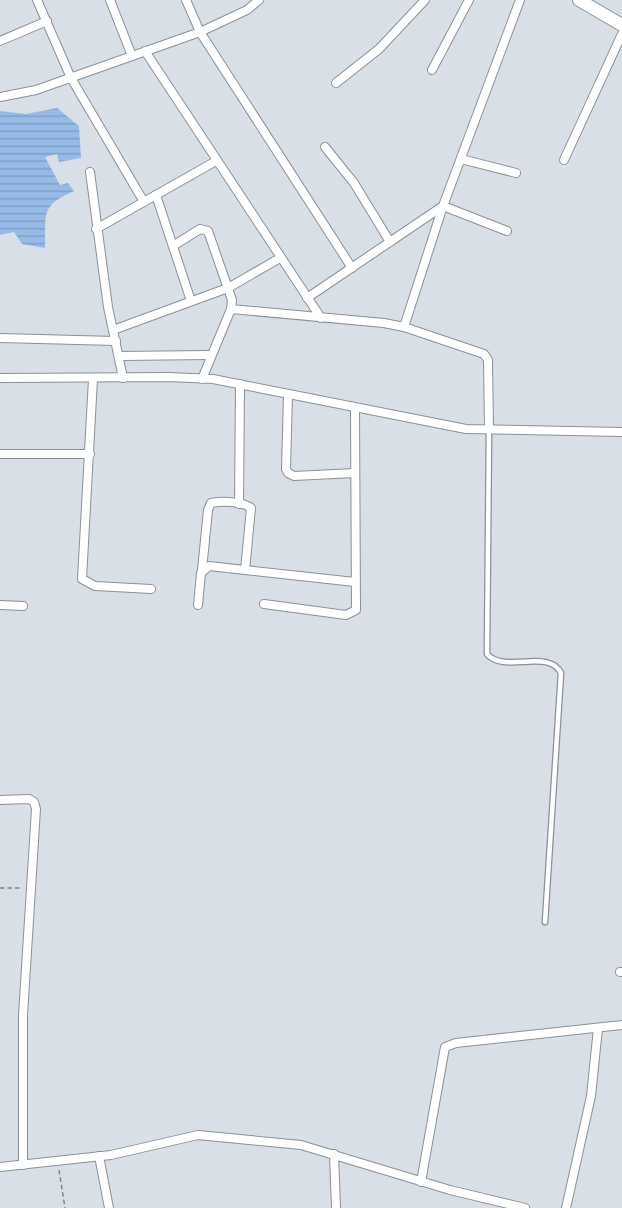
<svg xmlns="http://www.w3.org/2000/svg" width="622" height="1208" viewBox="0 0 622 1208" font-family="Karla,sans-serif">
	<style>
		.water { fill: url(#water-rules) }
		.lines { fill: none; stroke-linecap: round; stroke-linejoin: round }
		.lane-casing { stroke: #8a9198; stroke-width: 7 }
		.street-casing { stroke: #8a9198; stroke-width: 10 }
		.secondary-casing { stroke: #8a9198; stroke-width: 14 }
		.path { stroke: #7f848a; stroke-width: 1.5; stroke-dasharray: 4.5 3; stroke-linecap: butt }
		.lane { stroke: #fff; stroke-width: 4.5 }
		.street { stroke: #fff; stroke-width: 8 }
		.secondary { stroke: #fff; stroke-width: 12 }
	</style>
	<defs>
		<pattern id="water-rules" width="6" height="5" patternUnits="userSpaceOnUse" patternTransform="scale(1.5)"><rect width="6" height="5" fill="#97bbe7"/><path d="M0 2.5h6" fill="none" stroke="#81a0c6"/></pattern>
	</defs>
	<rect width="100%" height="100%" fill="#d8dfe7"/>
	<path class="water" d="M 57,108 L 79,126 L 81,158 L 59,162 L 57,154 L 45,157 L 60,185 L 68,183 L 74,191 C 40,206 46,213 45,248 L 22,244 L 14,232 L 0,235 L 0,111 L 26,114 Z"/>
	<g class="lines">
		<defs>
			<path id="lane" d="M 489,430 L 487,654 C 504,674 549,648 561,673 L 545,922"/>
			<g id="street">
				<polyline points="37,0 71,78 144,202"/>
				<polyline points="110,0 132,56"/>
				<polyline points="186,0 200,32 352,268"/>
				<polyline points="0,41 47,21"/>
				<polyline points="145,51 321,318"/>
				<polyline points="432,70 469,0"/>
				<polyline points="336,83 379,49 425,0"/>
				<polyline points="0,97 36,90 200,32 247,10 259,0"/>
				<polyline points="325,147 354,183 390,242"/>
				<polyline points="461,159 516,173"/>
				<polyline points="564,160 622,34"/>
				<polyline points="90,172 108,307 123,378"/>
				<polyline points="156,195 191,301"/>
				<polyline points="96,229 216,161"/>
				<polyline points="173,246 200,229 208,231 232,300 231,309 202,379"/>
				<polyline points="307,298 443,206 507,231"/>
				<polyline points="231,309 384,323 404,327 484,354 488,360 489,430"/>
				<polyline points="404,327 443,206 520,0"/>
				<polyline points="113,330 228,288 280,258"/>
				<polyline points="0,338 116,341"/>
				<polyline points="119,356 210,355"/>
				<polyline points="0,378 169,377 213,379 466,429 622,432"/>
				<polyline points="93,379 82,579 95,586 151,589"/>
				<polyline points="288,395 286,469 288,473 294,476 355,473"/>
				<polyline points="0,454 90,454"/>
				<polyline points="239,504 240,384"/>
				<path d="M 202,570 L 208,510 L 211,503 C 222,501 242,501 251,508 L 245,570"/>
				<polyline points="264,604 346,615 356,610 355,409"/>
				<polyline points="0,605 23,606"/>
				<polyline points="198,605 201,573 209,566 355,582"/>
				<polyline points="0,800 29,799 34,802 36,809 23,1015 23,1165"/>
				<polyline points="620,972 622,972"/>
				<polyline points="334,1154 336,1208"/>
				<polyline points="99,1156 109,1208"/>
				<polyline points="0,1167 111,1155 198,1135 301,1145 450,1190 525,1208"/>
				<polyline points="421,1182 445,1047 456,1043 622,1025"/>
				<polyline points="566,1208 591,1096 598,1028"/>
			</g>
			<polyline id="secondary" points="579,0 622,25"/>
		</defs>
		<use href="#lane" class="lane-casing"/>
		<use href="#street" class="street-casing"/>
		<use href="#secondary" class="secondary-casing"/>
		<g class="path">
			<polyline points="0,888 20,888"/>
			<polyline points="59,1170 65,1208"/>
		</g>
		<use href="#lane" class="lane"/>
		<use href="#street" class="street"/>
		<use href="#secondary" class="secondary"/>
	</g>
</svg>
